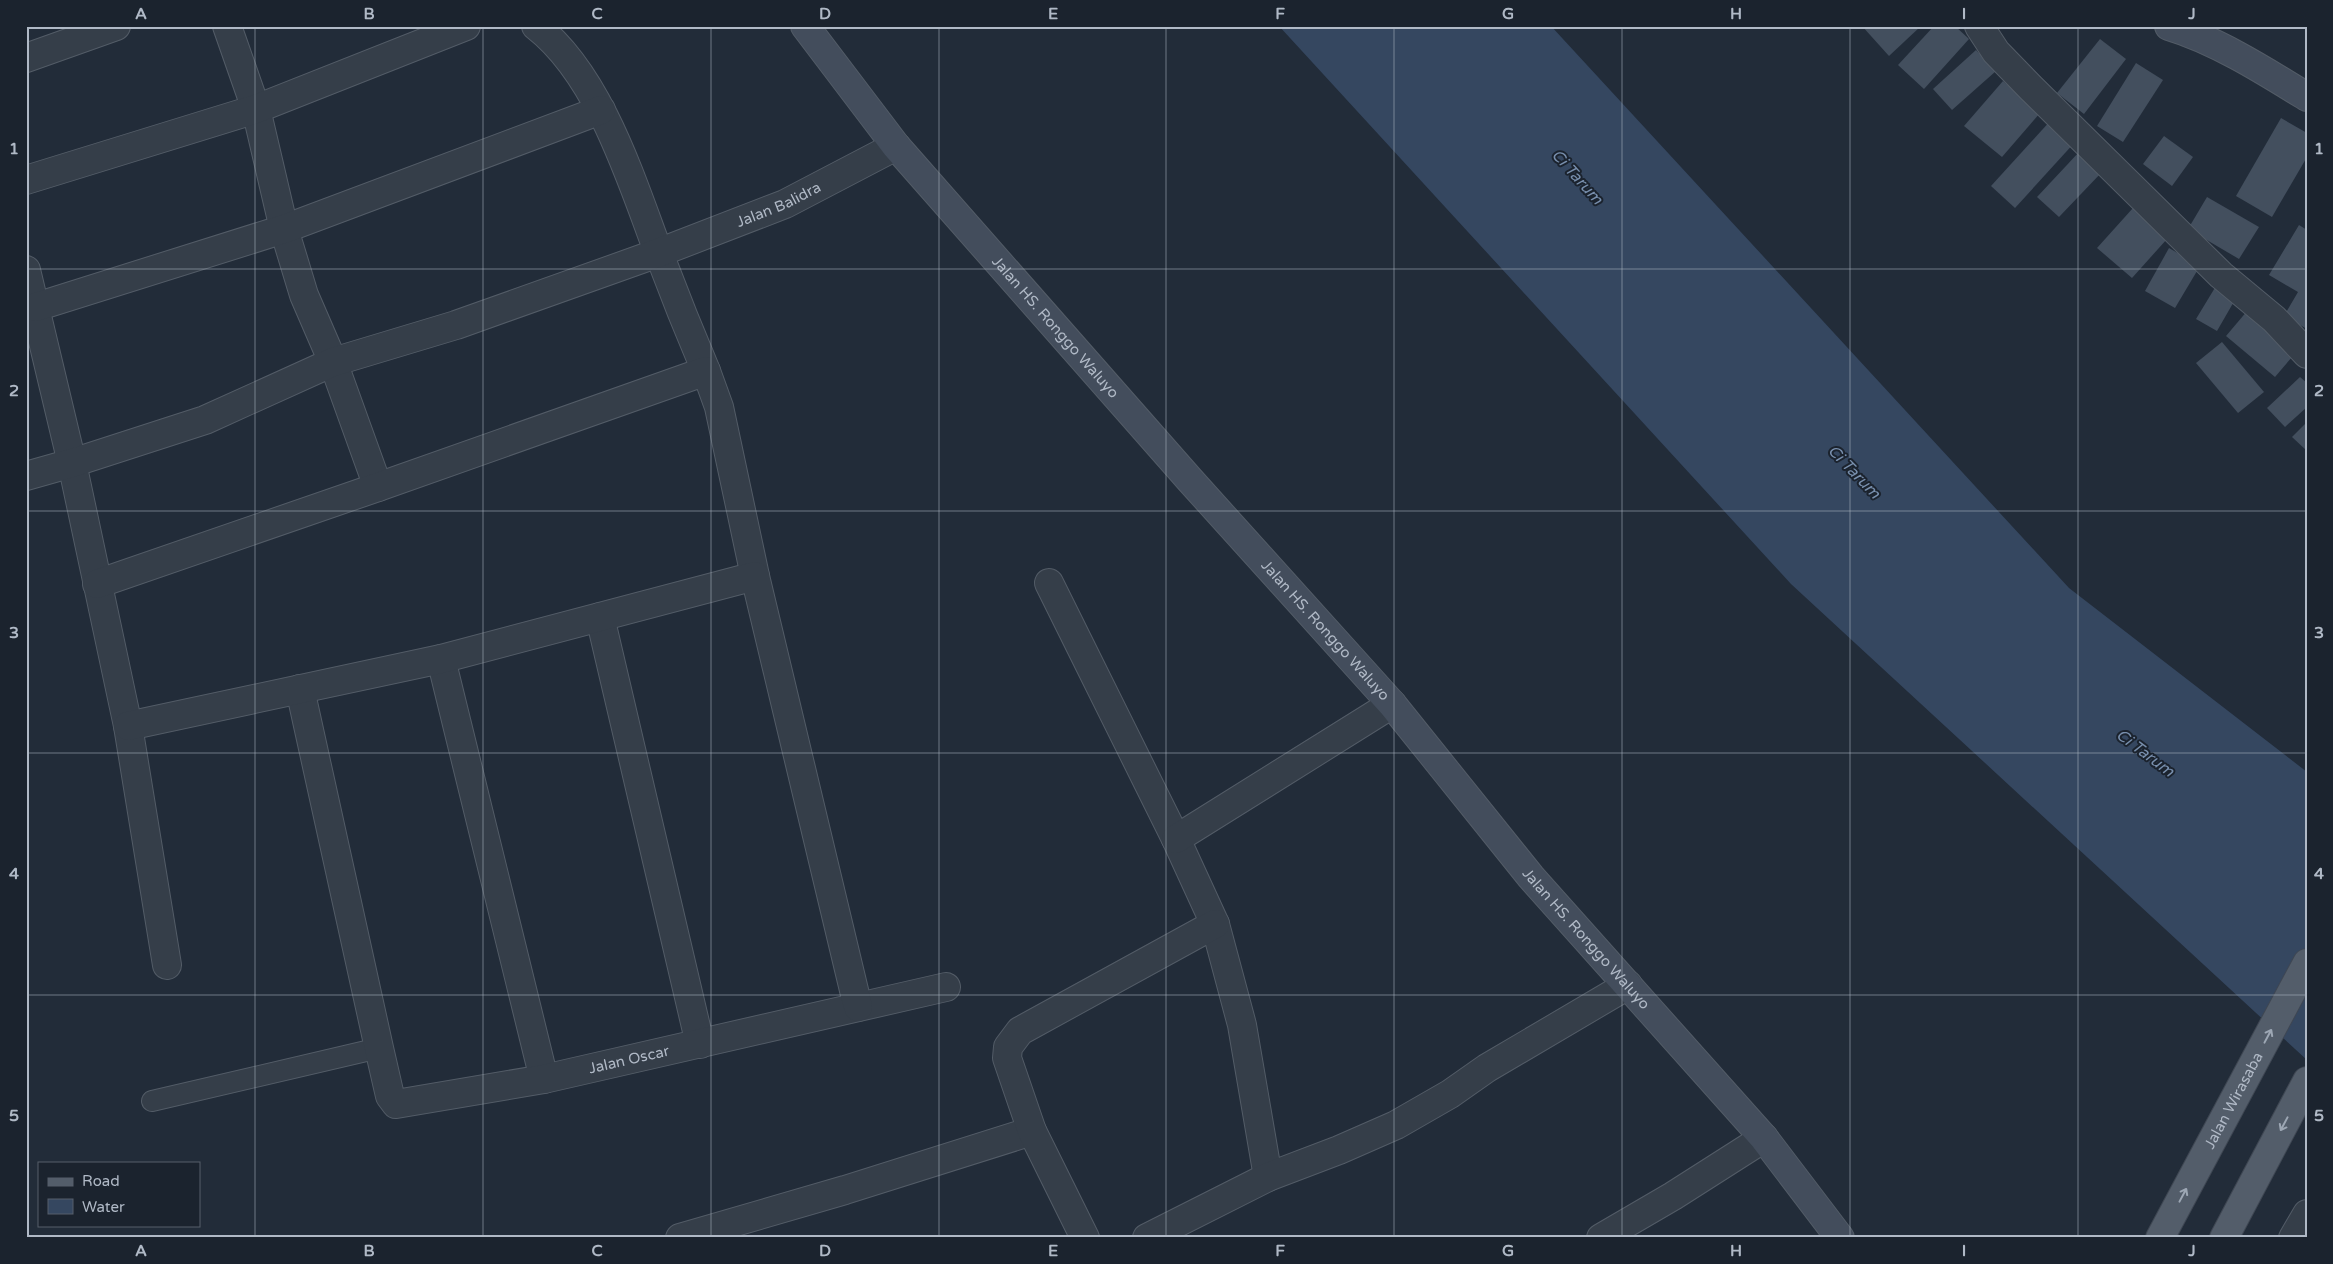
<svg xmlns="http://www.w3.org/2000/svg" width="2333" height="1264" viewBox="0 0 2333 1264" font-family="'Varela Round',sans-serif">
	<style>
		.water { fill: #354760 }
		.building { fill: #434f5e }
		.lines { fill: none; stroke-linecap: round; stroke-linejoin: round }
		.lane-casing { stroke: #535c67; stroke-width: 22 }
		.street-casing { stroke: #535c67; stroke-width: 30 }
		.secondary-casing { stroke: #535c67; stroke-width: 30 }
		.primary-casing { stroke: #3f4753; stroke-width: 30 }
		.lane { stroke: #353e49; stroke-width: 20 }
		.street { stroke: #353e49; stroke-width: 28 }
		.secondary { stroke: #434d5c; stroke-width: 28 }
		.primary { stroke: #535d6a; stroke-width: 28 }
		.oneway { stroke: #9da7b4 }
		.grid { fill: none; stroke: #b0b9c6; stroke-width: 1; stroke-opacity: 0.55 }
		.labels { text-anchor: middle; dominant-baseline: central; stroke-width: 4; stroke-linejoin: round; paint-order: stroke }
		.street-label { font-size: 15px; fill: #b0b9c6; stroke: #1b232e }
		.water-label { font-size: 16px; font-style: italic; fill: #788fad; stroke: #1b232e }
		.neatline { fill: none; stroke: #b0b9c6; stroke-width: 2 }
		.grid-label { font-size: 16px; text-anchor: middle; font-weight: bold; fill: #b0b9c6 }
	</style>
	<rect width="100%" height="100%" fill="#222c39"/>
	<polygon class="water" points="1279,26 1551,26 2069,588 2307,772 2307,1060 1791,584"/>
	<g class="building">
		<polygon points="1862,26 1921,26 1889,56"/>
		<polygon points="1934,26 1955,26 1969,39 1924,89 1898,65"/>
		<polygon points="2100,39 2126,59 2084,114 2057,93"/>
		<polygon points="1976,50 1996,71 1952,110 1933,89"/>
		<polygon points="2136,63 2163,80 2123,142 2097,126"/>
		<polygon points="2003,81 2040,113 2002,157 1964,126"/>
		<polygon points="2281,118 2307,133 2307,157 2272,217 2236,196"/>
		<polygon points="2052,119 2076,141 2015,208 1991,186"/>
		<polygon points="2164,136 2193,157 2172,186 2143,164"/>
		<polygon points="2080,151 2102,172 2059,217 2037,197"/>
		<polygon points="2207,197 2259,227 2239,259 2188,229"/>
		<polygon points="2133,208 2167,239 2132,278 2097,248"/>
		<polygon points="2299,225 2307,230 2307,329 2284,316 2298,292 2269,275"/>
		<polygon points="2169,248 2200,266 2175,308 2145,291"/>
		<polygon points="2216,286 2236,298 2217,331 2196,319"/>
		<polygon points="2248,310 2298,350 2275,377 2226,336"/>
		<polygon points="2222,342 2264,392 2238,413 2196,363"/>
		<polygon points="2300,377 2307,383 2307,407 2285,427 2267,408"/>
		<polygon points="2307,422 2307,451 2292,437"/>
	</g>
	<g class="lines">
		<defs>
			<polyline id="lane" points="152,1101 379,1048"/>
			<g id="street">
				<polyline points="227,26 256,109 284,229 304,295 333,362 378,487"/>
				<path d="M 536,26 C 599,75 631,179 658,251 C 673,291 689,331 706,371"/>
				<polyline points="1979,26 1996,52 2031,88 2221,275 2274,319 2307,354"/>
				<polyline points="26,58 116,26"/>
				<polyline points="26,180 256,109 466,26"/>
				<polyline points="26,270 72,463 128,726 167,965"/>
				<polyline points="36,307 284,229 601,110"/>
				<path id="s1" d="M 26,476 L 72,463 L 205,420 L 333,362 L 456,325 L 658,253 L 785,204 L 896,146"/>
				<polyline points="1049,583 1176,839 1215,924 1242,1025 1268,1177"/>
				<polyline points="97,584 378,487 706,371 719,407 755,576"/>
				<polyline points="600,617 700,1044"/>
				<polyline points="441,659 544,1079"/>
				<path id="s2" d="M 300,689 L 379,1048 L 390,1096 L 396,1104 L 544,1079 L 946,987"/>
				<polyline points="128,726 441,659 755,576 858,1007"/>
				<polyline points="1176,839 1392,704"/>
				<polyline points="680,1238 845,1190 1032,1131"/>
				<polyline points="1085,1238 1032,1131 1007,1058 1008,1047 1020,1031 1215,924"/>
				<polyline points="1147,1238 1268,1177 1339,1150 1396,1125 1450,1094 1487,1068 1628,985"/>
				<polyline points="1601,1238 1673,1196 1764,1138"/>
				<polyline points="2293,1238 2307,1214"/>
			</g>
			<g id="secondary">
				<path id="s3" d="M 805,26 L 896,146 L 1190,480 L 1392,704 L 1531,877 L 1764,1138 L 1840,1238"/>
				<path d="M 2169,26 C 2216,40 2265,71 2307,97"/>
			</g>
			<g id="primary">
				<path id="s4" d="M 2160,1238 L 2307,963"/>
				<polyline points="2224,1238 2307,1081"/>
			</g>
		</defs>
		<use href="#lane" class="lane-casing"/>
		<use href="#street" class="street-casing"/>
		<use href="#secondary" class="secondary-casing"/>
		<use href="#primary" class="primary-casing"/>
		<use href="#lane" class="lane"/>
		<use href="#street" class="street"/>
		<use href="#secondary" class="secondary"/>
		<use href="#primary" class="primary"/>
	</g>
	<defs><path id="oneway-shaft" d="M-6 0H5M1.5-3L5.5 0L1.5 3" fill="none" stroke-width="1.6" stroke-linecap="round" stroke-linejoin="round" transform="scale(1.25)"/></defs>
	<g class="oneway">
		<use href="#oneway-shaft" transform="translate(2268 1036) rotate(-62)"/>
		<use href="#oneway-shaft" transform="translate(2284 1124) rotate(118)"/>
		<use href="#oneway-shaft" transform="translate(2183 1195) rotate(-62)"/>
	</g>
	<path class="grid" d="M 255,26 L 255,1238M 483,26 L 483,1238M 711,26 L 711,1238M 939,26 L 939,1238M 1166,26 L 1166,1238M 1394,26 L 1394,1238M 1622,26 L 1622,1238M 1850,26 L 1850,1238M 2078,26 L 2078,1238M 26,269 L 2307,269M 26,511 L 2307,511M 26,753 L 2307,753M 26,995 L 2307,995"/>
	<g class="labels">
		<g class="street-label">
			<text stroke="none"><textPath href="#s1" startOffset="801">Jalan Balidra</textPath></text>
			<text stroke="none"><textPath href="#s3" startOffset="392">Jalan HS. Ronggo Waluyo</textPath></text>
			<text stroke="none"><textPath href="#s3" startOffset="798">Jalan HS. Ronggo Waluyo</textPath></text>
			<text stroke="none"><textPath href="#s3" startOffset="1202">Jalan HS. Ronggo Waluyo</textPath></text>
			<text stroke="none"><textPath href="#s2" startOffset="664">Jalan Oscar</textPath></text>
			<text stroke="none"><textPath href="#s4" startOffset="156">Jalan Wirasaba</textPath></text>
		</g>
		<g class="water-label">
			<text transform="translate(1577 177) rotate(48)">Ci Tarum</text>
			<text transform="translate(1854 472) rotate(46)">Ci Tarum</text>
			<text transform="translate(2145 753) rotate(37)">Ci Tarum</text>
		</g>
	</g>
	<rect width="2333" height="1264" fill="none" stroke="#1b232e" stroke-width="55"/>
	<rect x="38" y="1162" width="162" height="65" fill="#1b232e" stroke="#575f6b"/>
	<rect x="48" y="1178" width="25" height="8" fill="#535d6a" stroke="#575f6b"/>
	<text x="82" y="1186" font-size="15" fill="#b0b9c6">Road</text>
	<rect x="48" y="1199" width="25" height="15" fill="#354760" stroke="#575f6b"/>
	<text x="82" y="1212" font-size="15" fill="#b0b9c6">Water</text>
	<rect x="28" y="28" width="2278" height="1208" class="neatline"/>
	<g class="grid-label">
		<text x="141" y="19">A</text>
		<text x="369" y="19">B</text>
		<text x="597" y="19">C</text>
		<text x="825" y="19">D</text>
		<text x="1053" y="19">E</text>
		<text x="1280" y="19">F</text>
		<text x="1508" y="19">G</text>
		<text x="1736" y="19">H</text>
		<text x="1964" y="19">I</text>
		<text x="2192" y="19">J</text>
		<text x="14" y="154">1</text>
		<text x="2319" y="154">1</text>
		<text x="14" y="396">2</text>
		<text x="2319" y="396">2</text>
		<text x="14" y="638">3</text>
		<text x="2319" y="638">3</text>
		<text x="14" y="879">4</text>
		<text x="2319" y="879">4</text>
		<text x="14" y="1121">5</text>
		<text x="2319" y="1121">5</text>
		<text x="141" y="1256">A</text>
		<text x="369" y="1256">B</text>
		<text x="597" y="1256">C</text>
		<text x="825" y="1256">D</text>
		<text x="1053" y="1256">E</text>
		<text x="1280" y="1256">F</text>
		<text x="1508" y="1256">G</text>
		<text x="1736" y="1256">H</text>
		<text x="1964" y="1256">I</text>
		<text x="2192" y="1256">J</text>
	</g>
</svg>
